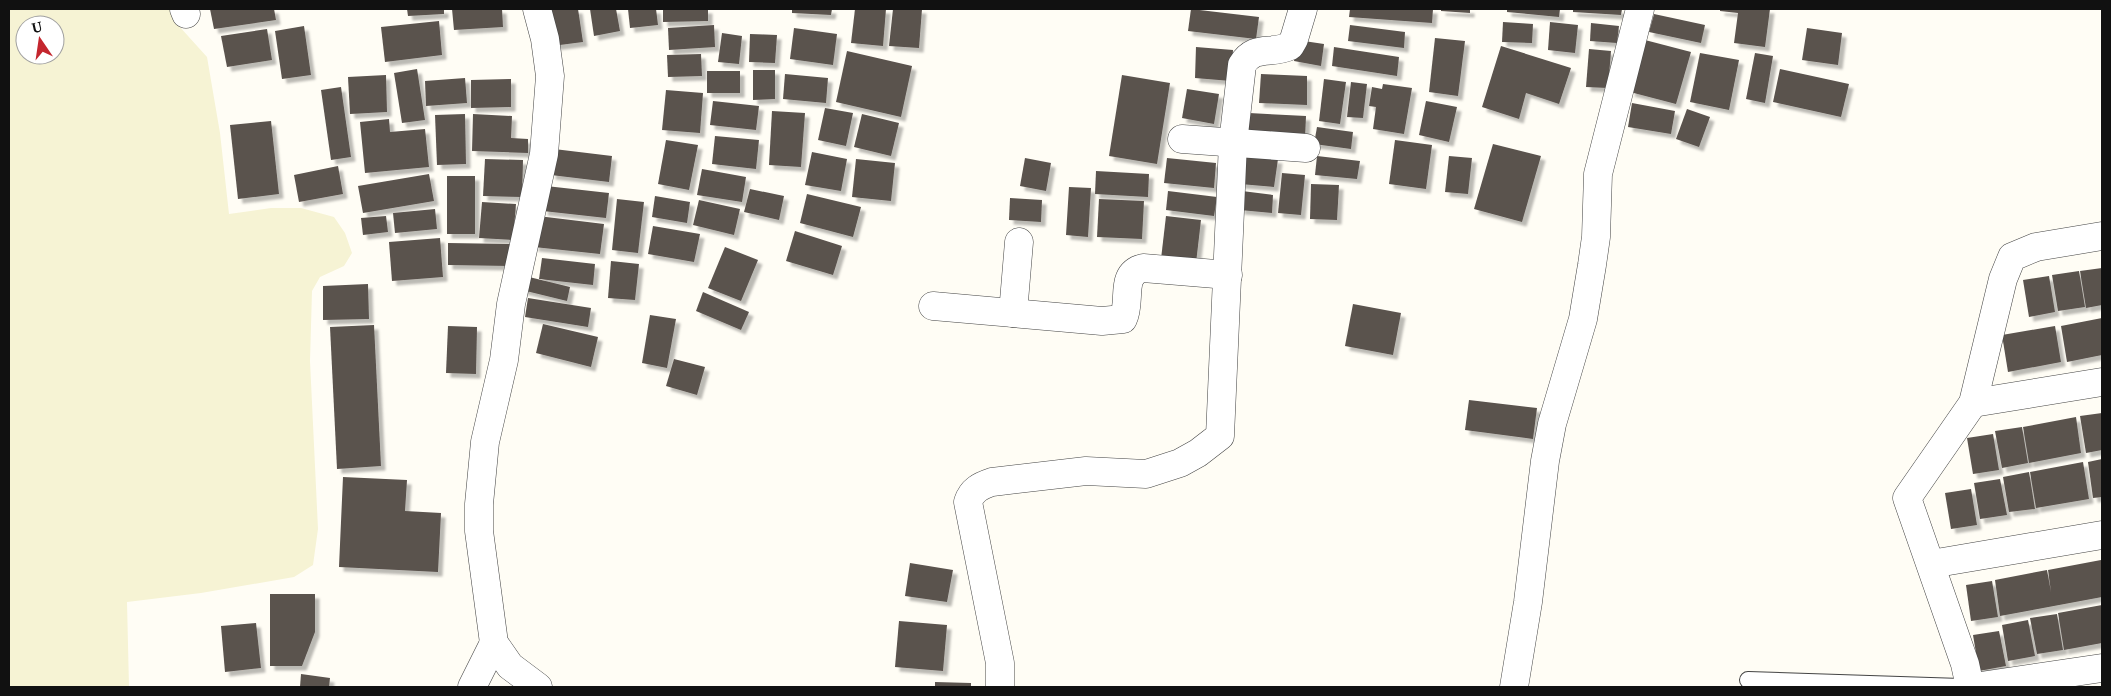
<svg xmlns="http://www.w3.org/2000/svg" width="2111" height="696" viewBox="0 0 2111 696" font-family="'PT Serif',serif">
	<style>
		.farmland { fill: #f6f3d4; fill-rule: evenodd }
		.building { fill: #5a524d; filter: url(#shadow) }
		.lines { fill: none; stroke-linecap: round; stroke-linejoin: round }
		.service-casing { stroke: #444; stroke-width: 18 }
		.minor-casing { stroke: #444; stroke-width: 29 }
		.service { stroke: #fff; stroke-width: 16 }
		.minor { stroke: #fff; stroke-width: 28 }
	</style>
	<defs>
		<filter id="shadow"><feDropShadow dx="4.5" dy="4.5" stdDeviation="1" flood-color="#0004"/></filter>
	</defs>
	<rect width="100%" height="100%" fill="#fffdf5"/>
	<path class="farmland" d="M 9,9 L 175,9 L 179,26 L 207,57 L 220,133 L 229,214 L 271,208 L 301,208 L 334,217 L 345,233 L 352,253 L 344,266 L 320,277 L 312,291 L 310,361 L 318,529 L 313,565 L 294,577 L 201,593 L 127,602 L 129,687 L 9,687 ZM 25,25 L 55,25 L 55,55 L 25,55 Z"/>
	<g class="building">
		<polygon points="210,9 274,9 276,20 214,29"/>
		<polygon points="407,9 444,9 444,14 408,16"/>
		<polygon points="452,9 502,9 503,27 454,30"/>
		<polygon points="547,9 578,9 583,42 552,46"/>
		<polygon points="590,9 616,9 620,31 594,36"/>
		<polygon points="628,9 656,9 658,25 630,28"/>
		<polygon points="663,9 708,9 708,21 663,22"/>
		<polygon points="792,9 832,9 831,15 792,13"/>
		<polygon points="855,9 886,9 883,46 851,43"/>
		<polygon points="893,9 922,9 919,48 889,46"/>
		<polygon points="1191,9 1259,17 1256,39 1188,31"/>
		<polygon points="1350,9 1433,9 1432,23 1349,17"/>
		<polygon points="1441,9 1470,9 1470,13 1441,11"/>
		<polygon points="1507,9 1560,9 1559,17 1507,12"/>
		<polygon points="1573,9 1622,9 1621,15 1573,12"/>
		<polygon points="1720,9 1770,9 1765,47 1734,43 1738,13 1720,11"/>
		<polygon points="1654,14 1705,25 1701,43 1649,32"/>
		<polygon points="439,21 442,55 385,62 381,27"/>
		<polygon points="1503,22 1533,24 1532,43 1502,42"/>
		<polygon points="1550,22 1578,25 1575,53 1548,50"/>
		<polygon points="1591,23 1619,26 1617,43 1590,41"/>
		<polygon points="714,25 715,47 669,50 668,28"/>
		<polygon points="1350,25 1405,32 1404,48 1348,41"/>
		<polygon points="304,26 311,75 282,79 275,31"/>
		<polygon points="794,28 837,34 833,65 790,59"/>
		<polygon points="1807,28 1842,33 1838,65 1802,60"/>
		<polygon points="267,29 272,60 227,67 221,36"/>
		<polygon points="722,33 742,36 739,64 718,62"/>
		<polygon points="750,34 777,35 775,63 749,62"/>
		<polygon points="1435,38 1465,41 1458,96 1429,92"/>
		<polygon points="1297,40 1324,44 1321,66 1294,61"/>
		<polygon points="1645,40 1691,52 1676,104 1630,92"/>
		<polygon points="1501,46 1571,68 1559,104 1526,93 1519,119 1482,107"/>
		<polygon points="1196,47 1233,50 1231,81 1195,78"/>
		<polygon points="1334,47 1399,57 1397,76 1332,66"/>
		<polygon points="1589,49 1611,51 1608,88 1586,87"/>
		<polygon points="847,51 912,66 901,117 836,102"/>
		<polygon points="1700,53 1739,60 1729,110 1690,102"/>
		<polygon points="1755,53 1773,56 1765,103 1746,99"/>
		<polygon points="701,54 702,76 668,77 667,55"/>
		<polygon points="417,69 425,120 402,123 394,73"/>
		<polygon points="1780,69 1849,84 1841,117 1773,102"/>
		<polygon points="753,70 775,70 775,99 753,100"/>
		<rect x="707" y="71" width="33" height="22"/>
		<polygon points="785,74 828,78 826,103 783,99"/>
		<polygon points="1261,74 1307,76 1307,105 1259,103"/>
		<polygon points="386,75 387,112 350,114 348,77"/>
		<polygon points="1122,75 1170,83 1157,164 1109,156"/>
		<polygon points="465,78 467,103 426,106 425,81"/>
		<polygon points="511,79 511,107 471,108 471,80"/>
		<polygon points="1324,79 1346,82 1340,124 1319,121"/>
		<polygon points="1351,82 1367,84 1363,118 1347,117"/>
		<polygon points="1383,84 1412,88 1404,134 1373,129 1376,107 1369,106 1372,87 1382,89"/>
		<polygon points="341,87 351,157 331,160 321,90"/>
		<polygon points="1187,89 1219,94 1214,124 1182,118"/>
		<polygon points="666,90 703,93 700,133 662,130"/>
		<polygon points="713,101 759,106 756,130 710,125"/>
		<polygon points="1426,101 1457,107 1449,142 1419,135"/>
		<polygon points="1632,103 1675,111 1671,134 1628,127"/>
		<polygon points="825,108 853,113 846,146 818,140"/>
		<polygon points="1687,109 1710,117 1699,147 1676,139"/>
		<polygon points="772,111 805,113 801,167 769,165"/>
		<polygon points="1249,113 1306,116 1305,138 1249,135"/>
		<polygon points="465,114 466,164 437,165 435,115"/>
		<polygon points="473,114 512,116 511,138 528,139 528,153 472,151"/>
		<polygon points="862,114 899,123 891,156 854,147"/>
		<polygon points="389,119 390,132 425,129 429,167 365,173 360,122"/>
		<polygon points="271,121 279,194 238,199 230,125"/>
		<polygon points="1317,127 1353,132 1351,149 1314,144"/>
		<polygon points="715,136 759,140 756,169 712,164"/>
		<polygon points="666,140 698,145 689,190 658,184"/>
		<polygon points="1395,140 1432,145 1426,189 1389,184"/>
		<polygon points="1493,144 1541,156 1522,222 1474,209"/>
		<polygon points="554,149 612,156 609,182 551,175"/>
		<polygon points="812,152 847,159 841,191 805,185"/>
		<polygon points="1242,156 1278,159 1274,187 1240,184"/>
		<polygon points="1317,156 1360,161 1357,179 1315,175"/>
		<polygon points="1449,156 1472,158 1468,194 1445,192"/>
		<polygon points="1025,158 1051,163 1046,191 1020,186"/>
		<polygon points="1167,158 1216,163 1214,188 1164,183"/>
		<polygon points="485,159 523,160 522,197 483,196"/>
		<polygon points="856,159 895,163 891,201 852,197"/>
		<polygon points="338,166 343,194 299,202 294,175"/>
		<polygon points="702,169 746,177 742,202 697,195"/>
		<polygon points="1096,171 1149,174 1148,197 1095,194"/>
		<polygon points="1282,173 1305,175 1301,215 1278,213"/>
		<polygon points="429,174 434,201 363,213 358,186"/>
		<rect x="447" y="176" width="28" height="58"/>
		<polygon points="1311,184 1339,185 1337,220 1310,219"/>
		<polygon points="546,186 609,193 606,218 543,211"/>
		<polygon points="1069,187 1091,188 1088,237 1066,235"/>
		<polygon points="750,189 784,196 779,220 744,212"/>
		<polygon points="1168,191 1217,197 1214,216 1166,210"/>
		<polygon points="1242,191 1273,195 1272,213 1240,210"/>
		<polygon points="807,194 861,207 853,237 800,223"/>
		<polygon points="655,196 690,202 687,223 652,217"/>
		<polygon points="1010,198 1042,200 1041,222 1009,220"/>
		<polygon points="617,199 644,202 638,253 612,250"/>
		<polygon points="1099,199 1144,201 1142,239 1097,237"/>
		<polygon points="699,200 740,209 734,235 693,225"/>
		<polygon points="482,202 516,204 513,240 479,238"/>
		<polygon points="435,209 437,229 395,233 393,213"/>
		<polygon points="386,216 388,232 363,235 361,218"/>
		<polygon points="538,216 604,224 600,254 534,247"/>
		<polygon points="1166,216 1201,220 1196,263 1161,259"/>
		<polygon points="653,226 700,234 694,262 648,254"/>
		<polygon points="795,231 842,246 833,275 786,261"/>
		<polygon points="440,238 443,277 392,281 389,242"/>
		<polygon points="448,243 511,244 510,266 448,265"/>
		<polygon points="725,247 758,260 741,301 708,288"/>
		<polygon points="542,258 595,264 593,285 539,279"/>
		<polygon points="611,261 639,264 635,300 608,298"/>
		<polygon points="2102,268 2102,305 2086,308 2080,271"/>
		<polygon points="2079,271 2085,307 2058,311 2052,275"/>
		<polygon points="525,276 570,287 567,301 522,290"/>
		<polygon points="2049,276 2055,312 2029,317 2023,280"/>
		<polygon points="368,284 369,319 323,320 323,286"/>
		<polygon points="703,292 749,312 741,330 696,311"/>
		<polygon points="528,298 591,308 588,327 525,317"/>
		<polygon points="1353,304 1401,313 1393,355 1345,346"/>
		<polygon points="650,315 676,319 667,368 642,363"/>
		<polygon points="2102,318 2102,355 2067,362 2061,326"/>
		<polygon points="543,324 598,337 591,367 536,353"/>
		<polygon points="374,325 381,466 337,469 330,327"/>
		<polygon points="448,326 477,327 476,374 446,373"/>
		<polygon points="2055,326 2061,362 2008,372 2002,335"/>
		<polygon points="674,359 705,367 697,395 666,386"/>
		<polygon points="1469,400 1537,408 1533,439 1465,430"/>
		<polygon points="2102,413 2102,450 2086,453 2080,416"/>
		<polygon points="2076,417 2081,453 2029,463 2023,427"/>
		<polygon points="2022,427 2028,463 2002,468 1995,431"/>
		<polygon points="1993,434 1999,470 1973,474 1967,438"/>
		<polygon points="2102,459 2102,497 2093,498 2088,462"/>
		<polygon points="2083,462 2089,499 2036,508 2030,472"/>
		<polygon points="2029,472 2035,509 2009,512 2003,477"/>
		<polygon points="343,477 407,480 405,511 441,513 438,572 339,567"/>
		<polygon points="2000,479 2007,515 1980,519 1974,483"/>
		<polygon points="1971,489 1977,525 1951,529 1945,493"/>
		<polygon points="2101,560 2102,597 2000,616 1995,580 2047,570 2051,592 2048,570"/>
		<polygon points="910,563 953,570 947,602 905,596"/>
		<polygon points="1992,581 1998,617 1971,621 1966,585"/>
		<polygon points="270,594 315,594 315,632 302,666 270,666"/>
		<polygon points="2102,605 2102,643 2064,650 2058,613"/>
		<polygon points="2057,614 2063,650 2037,654 2030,618"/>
		<polygon points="2028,620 2035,656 2008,661 2002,625"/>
		<polygon points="899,621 947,625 943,671 895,667"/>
		<polygon points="256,623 261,668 225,672 221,626"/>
		<polygon points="1999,631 2006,666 1979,671 1973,635"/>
		<polygon points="301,674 330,678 329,687 300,687"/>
		<polygon points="935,682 971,683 971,687 935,687"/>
	</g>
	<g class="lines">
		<defs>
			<polyline id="service" points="1748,680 1961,687"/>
			<g id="minor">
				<polyline points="184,9 186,14"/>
				<polyline points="537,9 545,39 550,76 544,154 511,304 504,360 485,442 479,504 479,531 494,643 510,666 538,687"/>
				<polyline points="1182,139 1306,148"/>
				<path d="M 933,306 L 1102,321 L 1123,319 C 1132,301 1119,274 1143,268 L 1228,275"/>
				<polyline points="1013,313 1019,242"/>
				<polyline points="1973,403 2102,382"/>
				<polyline points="1931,564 2102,535"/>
				<polyline points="472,687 494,643"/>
				<path d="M 1000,687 L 1000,663 L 968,502 C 972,490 980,486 992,482 L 1086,471 L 1146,474 L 1180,463 L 1198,453 L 1220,436 L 1233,143 L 1242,65 C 1254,44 1271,55 1290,46 L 1294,39 L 1303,9"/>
				<polyline points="1514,687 1528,602 1545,461 1552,424 1583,319 1592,265 1596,237 1598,174 1640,9"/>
				<polyline points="1970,687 1965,664 1907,498 1973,403 2003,279 2012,257 2036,247 2102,236"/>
				<polyline points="1974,687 2102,668"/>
			</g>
		</defs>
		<use href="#service" class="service-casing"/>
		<use href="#minor" class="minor-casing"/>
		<use href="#service" class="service"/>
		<use href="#minor" class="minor"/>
	</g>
	<rect width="2111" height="696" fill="none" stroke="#111111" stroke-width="20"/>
	<g transform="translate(40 40) rotate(347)"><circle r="24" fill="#ffffff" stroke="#a0a0a0"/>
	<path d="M0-4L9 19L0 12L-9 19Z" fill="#c4262e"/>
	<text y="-8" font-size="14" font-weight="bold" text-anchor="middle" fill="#111111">U</text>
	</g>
</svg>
